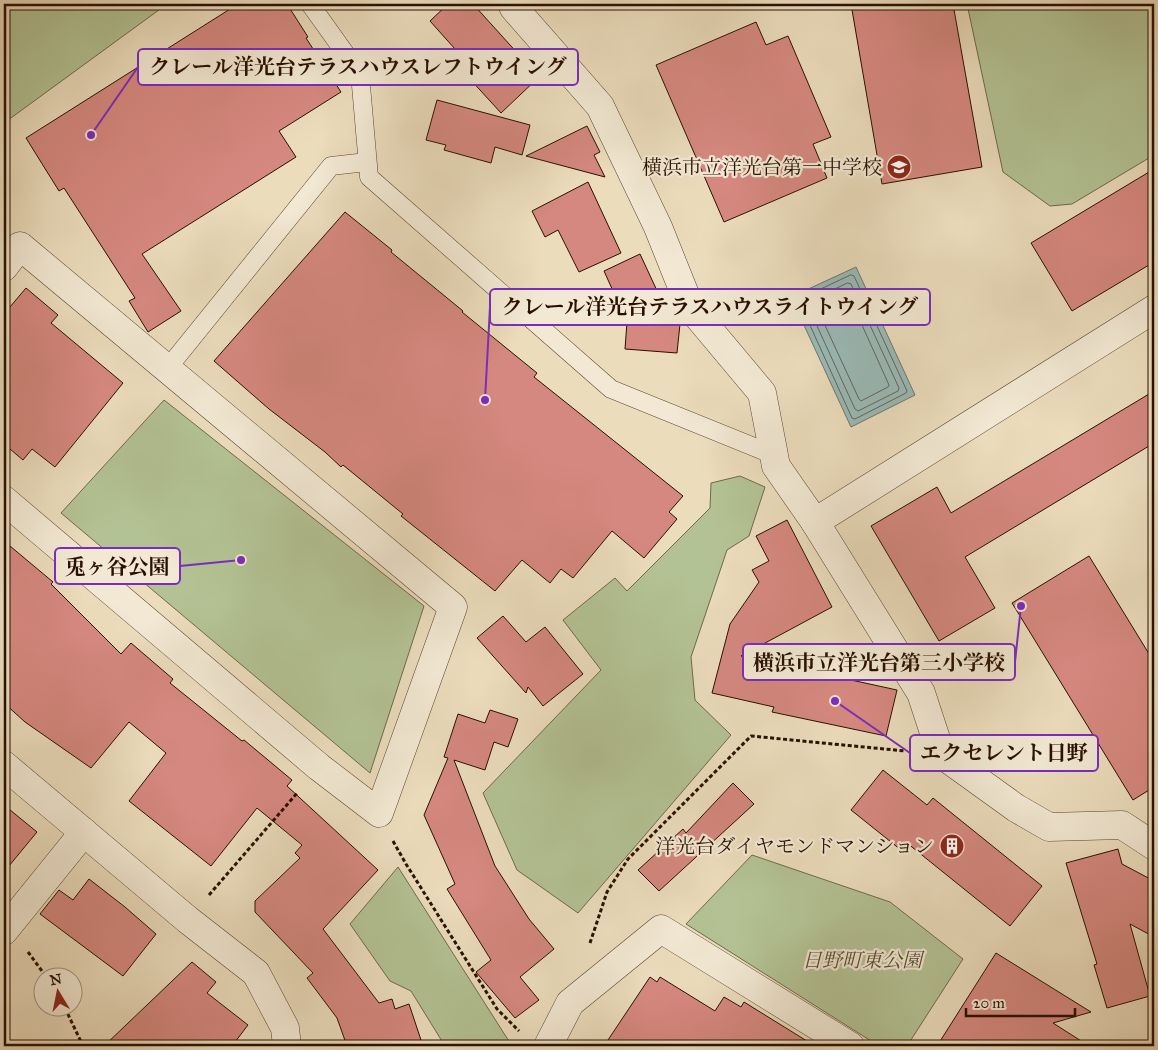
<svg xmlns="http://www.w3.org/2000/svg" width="1158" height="1050" viewBox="0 0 1158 1050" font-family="'IM FELL Great Primer','Noto Serif JP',serif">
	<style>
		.green { fill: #b3c294; stroke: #6e694a }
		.water { fill: #9abab7; stroke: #6d766e }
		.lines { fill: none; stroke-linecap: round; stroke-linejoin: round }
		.shore { stroke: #62655c; stroke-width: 1 }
		.building { fill: #d5887f; stroke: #291001 }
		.service-casing { stroke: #5a4330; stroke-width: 19 }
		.minor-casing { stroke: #5a4330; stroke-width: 29 }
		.path { stroke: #291001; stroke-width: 3; stroke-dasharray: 4 2.5; stroke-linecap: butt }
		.service { stroke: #f2e8d3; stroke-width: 18 }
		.minor { stroke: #f2e8d3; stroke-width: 28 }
		.labels { text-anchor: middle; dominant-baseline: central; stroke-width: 4.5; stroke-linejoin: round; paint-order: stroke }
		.poi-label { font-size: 20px; fill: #291001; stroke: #f2e8d3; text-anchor: end }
		.park-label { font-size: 20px; font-style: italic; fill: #594e34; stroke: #f2e8d3 }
		.leader { fill: none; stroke: #7b2cbf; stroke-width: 2 }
		.callout-dot { fill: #7b2cbf; stroke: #f2e8d3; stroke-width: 2 }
		.callout { fill: #f2e8d3; stroke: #7b2cbf; stroke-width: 2 }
		.callout-label { font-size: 21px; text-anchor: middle; font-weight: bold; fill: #291001 }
	</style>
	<rect width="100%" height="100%" fill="#ebdcbc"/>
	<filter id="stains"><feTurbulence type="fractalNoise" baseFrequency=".004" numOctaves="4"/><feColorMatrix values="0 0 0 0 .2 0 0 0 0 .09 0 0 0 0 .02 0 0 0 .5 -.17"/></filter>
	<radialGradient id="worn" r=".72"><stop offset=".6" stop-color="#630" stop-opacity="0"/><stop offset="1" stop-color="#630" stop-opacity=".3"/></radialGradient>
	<g class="green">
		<polygon points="4,4 167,4 4,123"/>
		<polygon points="967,4 1154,4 1154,155 1072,204 1050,206 1003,172"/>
		<polygon points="164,400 424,606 370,773 61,513"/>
		<polygon points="740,476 765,487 749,536 727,550 691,657 695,700 731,735 578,913 517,870 483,793 601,670 563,620 615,578 627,591 710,508 711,483"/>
		<polygon points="752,855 890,902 963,959 907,1046 879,1046 686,924"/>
		<polygon points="398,867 512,1046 445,1046 411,991 390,981 350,924"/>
	</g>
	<polygon class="water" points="856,267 915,395 851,427 791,297"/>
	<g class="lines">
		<g class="shore">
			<polygon points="851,275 854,276 907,391 906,393 855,419 852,418 799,301 800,299"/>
			<polygon points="848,283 851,284 899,388 898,391 858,411 855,409 807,304 808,302"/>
			<polygon points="844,293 848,294 889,385 888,387 861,401 859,399 817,308 818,305"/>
		</g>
	</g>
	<g class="building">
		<polygon points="238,4 287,4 308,37 306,38 341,92 279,131 296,157 142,254 181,311 148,332 129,301 135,298 64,188 59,191 26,138"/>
		<polygon points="448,4 473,4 539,77 501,113 448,55 455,49 430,21"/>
		<polygon points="851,4 953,4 982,167 882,184"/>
		<polygon points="756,22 766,45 788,36 831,137 813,144 827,178 724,222 656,65"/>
		<polygon points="437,100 530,125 522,155 495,147 491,163 444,150 446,145 426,140"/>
		<polygon points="587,126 600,152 594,155 605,177 526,156"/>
		<polygon points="1154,169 1154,262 1072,311 1031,243"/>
		<polygon points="588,182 621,253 579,272 558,230 545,237 532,211"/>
		<polygon points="345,212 392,250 391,252 463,311 462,312 537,373 534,377 683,496 669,512 677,519 644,558 612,531 573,578 561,569 550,583 522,560 495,591 401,516 403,514 343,465 341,467 325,452 269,409 214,361"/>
		<polygon points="640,254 672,323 680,324 677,353 625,349 627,322 604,271"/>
		<polygon points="26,288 58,315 51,323 123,383 55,467 32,449 23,460 4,444 4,314"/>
		<polygon points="1154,391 1154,443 965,557 995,608 939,641 871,526 937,487 951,513"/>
		<polygon points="787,520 832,607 741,656 897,690 886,736 772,712 774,707 712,693 730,624 759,582 752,570 769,561 756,536"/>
		<polygon points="4,541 53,582 51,584 121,654 131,643 173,679 170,683 242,741 244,740 292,780 287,786 378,870 323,929 379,1003 392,999 395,1009 409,1004 423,1046 347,1046 337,1018 307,978 313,973 255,912 255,901 300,858 295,853 302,845 257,808 211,866 129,801 166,753 129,722 91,768 25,722 4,703"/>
		<polygon points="1089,556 1154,662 1154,787 1133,800 1012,603"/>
		<polygon points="503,616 526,642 545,627 583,674 543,706 528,687 526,693 477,638"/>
		<polygon points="490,710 518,719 508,747 494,742 485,770 454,760 495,866 529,919 554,949 520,977 539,1000 515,1018 476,972 491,960 447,889 455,884 424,815 448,758 444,757 458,714 485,723"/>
		<polygon points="883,770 927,805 933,798 1042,886 1010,926 907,843 901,850 851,810"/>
		<polygon points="733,783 754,804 659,891 638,870 683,829 686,833"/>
		<polygon points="4,805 37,832 4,872"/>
		<polygon points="1118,849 1122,864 1154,881 1154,937 1130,924 1150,996 1107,1008 1094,965 1097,964 1066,863"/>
		<polygon points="89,879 125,907 156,934 123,976 40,914 59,890 73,900"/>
		<polygon points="996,953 1091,1012 1053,1023 1089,1046 937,1046"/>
		<polygon points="192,962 216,982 207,993 248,1025 232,1046 104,1046"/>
		<polygon points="650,977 657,982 660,977 715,1011 724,997 741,1007 744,1002 815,1046 604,1046"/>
	</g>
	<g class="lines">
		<defs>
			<g id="service">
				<polyline points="310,4 360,74 369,177 611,389 774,455"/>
				<polyline points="167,369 331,166 367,162"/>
			</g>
			<g id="minor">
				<polyline points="512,4 514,8 600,106 658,227 690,307 762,393 776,466 815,522 921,693 941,754 1016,808 1049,827 1122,825 1154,846"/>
				<polyline points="4,267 20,246 453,607 379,813 319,767 4,500"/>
				<polyline points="815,522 1154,309"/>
				<polyline points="4,765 188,920 256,973 285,1028 287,1046"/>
				<polyline points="4,931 84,832"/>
				<polyline points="548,1046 570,1003 661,929 850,1046"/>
			</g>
		</defs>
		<use href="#service" class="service-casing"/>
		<use href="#minor" class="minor-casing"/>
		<g class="path">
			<polyline points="393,841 406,864 497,1009 519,1031"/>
			<polyline points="209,895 298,792"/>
			<polyline points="590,943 607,892 628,859 751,736 905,751"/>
			<polyline points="28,952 47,978"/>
			<polyline points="65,1008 83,1046"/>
		</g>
		<use href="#service" class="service"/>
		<use href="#minor" class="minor"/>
	</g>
	<defs>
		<symbol id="school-disc" viewBox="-11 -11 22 22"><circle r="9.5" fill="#8f2418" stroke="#f2e8d3"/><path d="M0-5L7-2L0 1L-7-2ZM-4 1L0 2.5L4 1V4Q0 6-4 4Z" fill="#fff"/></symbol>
		<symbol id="building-disc" viewBox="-11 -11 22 22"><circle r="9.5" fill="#8f2418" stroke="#f2e8d3"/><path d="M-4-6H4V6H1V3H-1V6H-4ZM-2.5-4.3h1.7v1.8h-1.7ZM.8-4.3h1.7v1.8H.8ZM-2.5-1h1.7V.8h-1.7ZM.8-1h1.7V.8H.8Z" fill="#fff"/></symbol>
	</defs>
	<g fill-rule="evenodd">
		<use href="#school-disc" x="885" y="153" width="28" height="28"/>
		<use href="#building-disc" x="938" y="832" width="28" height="28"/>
	</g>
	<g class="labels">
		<g class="poi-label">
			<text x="882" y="167">横浜市立洋光台第一中学校</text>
			<text x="934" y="846">洋光台ダイヤモンドマンション</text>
		</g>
		<g class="park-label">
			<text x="862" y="960">日野町東公園</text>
		</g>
	</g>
	<path class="leader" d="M91 135L138 67M485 400L490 307M241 560L180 566M1021 606L1015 662M835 701L910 753"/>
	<g class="callout-dot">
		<circle cx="91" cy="135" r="5"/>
		<circle cx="485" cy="400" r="5"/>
		<circle cx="241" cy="560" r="5"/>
		<circle cx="1021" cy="606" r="5"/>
		<circle cx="835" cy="701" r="5"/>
	</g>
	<g class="callout">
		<rect x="138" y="49" width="440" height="36" rx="5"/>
		<rect x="490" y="289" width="440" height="36" rx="5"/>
		<rect x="55" y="548" width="125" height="36" rx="5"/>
		<rect x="743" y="644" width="272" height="36" rx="5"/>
		<rect x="910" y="735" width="188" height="36" rx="5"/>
	</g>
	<g class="callout-label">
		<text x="358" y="74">クレール洋光台テラスハウスレフトウイング</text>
		<text x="710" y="314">クレール洋光台テラスハウスライトウイング</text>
		<text x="117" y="574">兎ヶ谷公園</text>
		<text x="879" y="670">横浜市立洋光台第三小学校</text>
		<text x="1004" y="760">エクセレント日野</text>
	</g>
	<rect width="1158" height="1050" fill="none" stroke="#ebdcbc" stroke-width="20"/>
	<rect x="5" y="5" width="1148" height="1040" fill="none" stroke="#291001" stroke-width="2.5"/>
	<rect x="10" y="10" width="1138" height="1030" fill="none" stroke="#291001"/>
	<g transform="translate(58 992) rotate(350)"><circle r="24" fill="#f2e8d3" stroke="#a2927f"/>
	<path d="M0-4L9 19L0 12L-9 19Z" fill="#8f2418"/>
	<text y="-8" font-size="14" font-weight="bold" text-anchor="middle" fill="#291001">N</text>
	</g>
	<path d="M966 1008v8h109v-8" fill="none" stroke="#291001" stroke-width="2.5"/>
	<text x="973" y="1008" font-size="15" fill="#291001" stroke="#f2e8d3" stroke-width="4" paint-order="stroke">20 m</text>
	<rect width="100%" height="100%" filter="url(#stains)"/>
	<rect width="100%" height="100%" fill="url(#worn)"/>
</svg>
